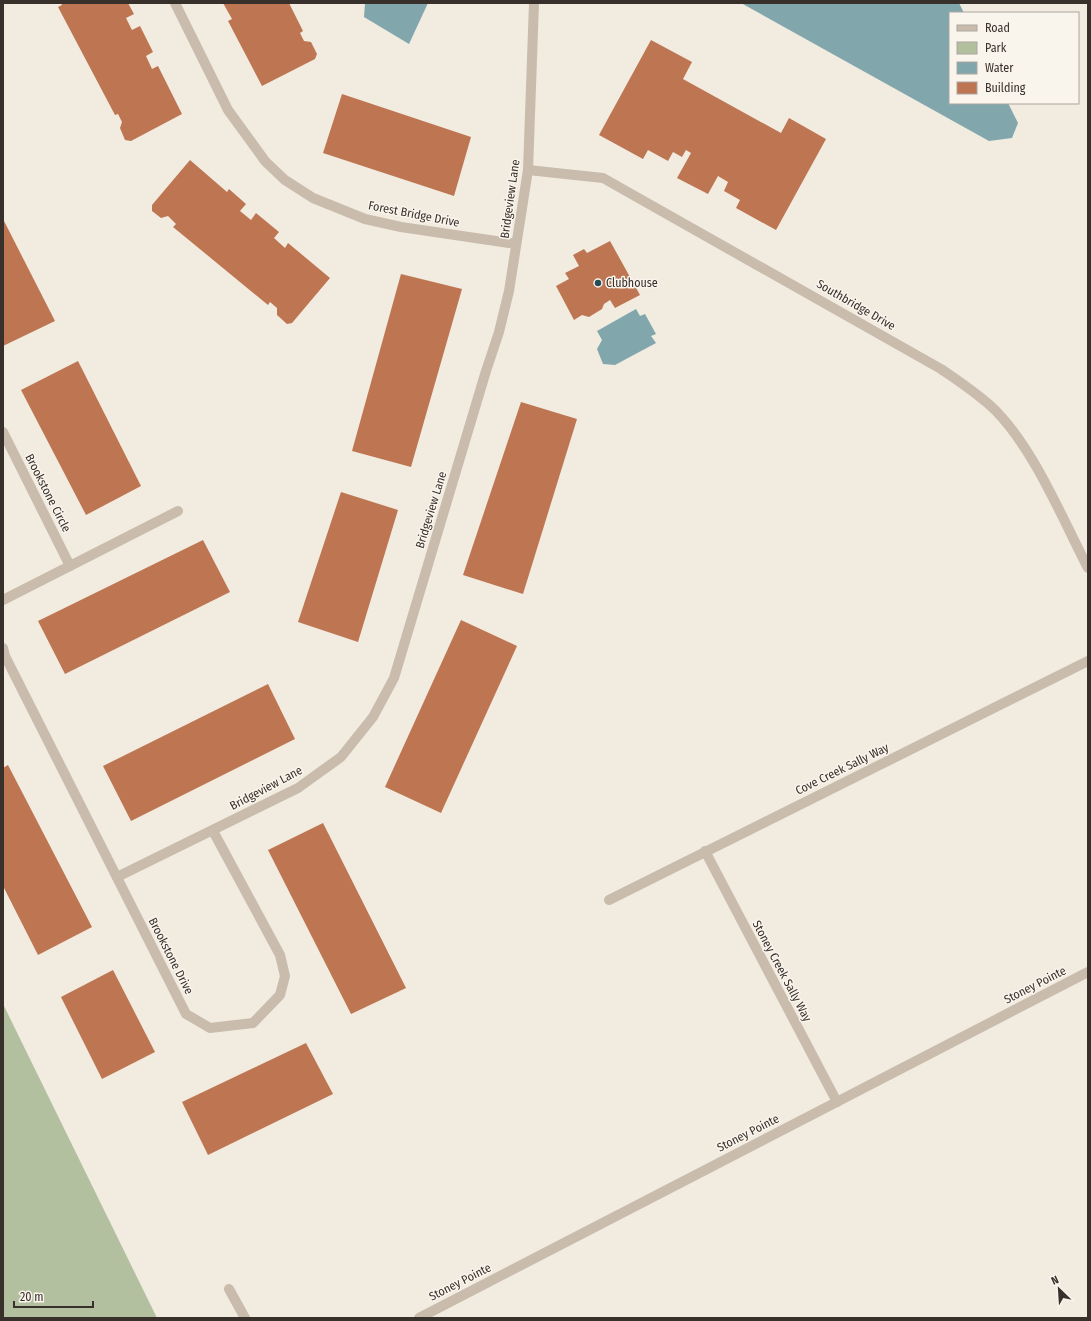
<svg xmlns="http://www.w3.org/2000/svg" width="1091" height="1321" viewBox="0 0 1091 1321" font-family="'Fira Sans Condensed',sans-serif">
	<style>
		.green { fill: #b2c0a0 }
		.water { fill: #81a7ad }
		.building { fill: #be7652 }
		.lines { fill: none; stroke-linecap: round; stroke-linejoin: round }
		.minor { stroke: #c9bcac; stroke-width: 10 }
		.poi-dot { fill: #234e57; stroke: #f9f4ec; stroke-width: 1.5 }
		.labels { text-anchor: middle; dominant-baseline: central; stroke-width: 3; stroke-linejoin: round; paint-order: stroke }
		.street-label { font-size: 12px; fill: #38302b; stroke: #f9f4ec }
		.poi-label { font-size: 12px; fill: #38302b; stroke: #f9f4ec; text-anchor: start }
	</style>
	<rect width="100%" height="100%" fill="#f1ebe0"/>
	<polygon class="green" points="3,1004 157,1318 3,1318"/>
	<g class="water">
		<polygon points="365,3 428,3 409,44 364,17"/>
		<polygon points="741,3 959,3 964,13 950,13 950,103 1008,103 1018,123 1012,138 989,141"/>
		<polygon points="636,309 640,316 645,314 656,334 651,336 656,343 615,365 603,364 597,349 602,340 597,331"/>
	</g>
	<g class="building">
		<polygon points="61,3 128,3 134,14 126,18 132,30 140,26 153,52 146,56 152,69 158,66 182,114 131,141 125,140 120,128 122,122 118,114 115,115 58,7 62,5"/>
		<polygon points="223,3 289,3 303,31 300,33 304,41 311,42 317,54 315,59 262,86 228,21 232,19"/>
		<polygon points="651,40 692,62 683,79 781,133 789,118 826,139 776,230 736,208 740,200 724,191 728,182 718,176 708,194 677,178 691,153 686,150 682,157 673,152 668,161 648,150 643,159 599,135"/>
		<polygon points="342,94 471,137 454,196 323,153"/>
		<polygon points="190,160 227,192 229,189 246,204 240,211 251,220 256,213 279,232 274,238 285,248 288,243 330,278 292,323 287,324 277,315 277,308 270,302 268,305 173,227 176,224 168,216 161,218 152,211 152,205"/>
		<polygon points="3,219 55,321 3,346"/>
		<polygon points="610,241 640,295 615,308 610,300 604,304 602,309 589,317 582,315 574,320 556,286 569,279 565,273 579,266 573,255 584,249 587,253"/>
		<polygon points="401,274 462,289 411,467 352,451"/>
		<polygon points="78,361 141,486 86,515 21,390"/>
		<polygon points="521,402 577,419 523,594 463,575"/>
		<polygon points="341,492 398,510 358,642 298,622"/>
		<polygon points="203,540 230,592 65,674 38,621"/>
		<polygon points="461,620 517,646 441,813 385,787"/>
		<polygon points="268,684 295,739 131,821 103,766"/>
		<polygon points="8,765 92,927 38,955 3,886 3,768"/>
		<polygon points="323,823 406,988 351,1014 268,850"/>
		<polygon points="113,970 155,1052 102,1079 61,997"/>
		<polygon points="306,1043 333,1094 208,1155 182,1102"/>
	</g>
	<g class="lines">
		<g class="minor">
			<polyline points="175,3 228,110 265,161 285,180 313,198 365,219 401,227 516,244"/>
			<path d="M 528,170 L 603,178 L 941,369 C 960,382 980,395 996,411 C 1035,451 1062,518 1088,568"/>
			<polyline points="3,432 70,566"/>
			<polyline points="3,600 178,511"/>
			<polyline points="3,648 5,656 186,1014 210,1028 253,1023 280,995 285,976 280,955 213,831"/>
			<polyline points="705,851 837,1102"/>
			<polyline points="117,877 298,788 341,757 373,717 394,678 486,371 499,332 509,291 528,170 534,3"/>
			<polyline points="609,900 1088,661"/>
			<polyline points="229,1289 245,1318"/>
			<polyline points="419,1318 1088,972"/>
		</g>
	</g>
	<circle class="poi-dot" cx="598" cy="283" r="4"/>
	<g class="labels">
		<g class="street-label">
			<text transform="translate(510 199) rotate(-82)">Bridgeview Lane</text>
			<text transform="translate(414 214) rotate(11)">Forest Bridge Drive</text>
			<text transform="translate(856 305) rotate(30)">Southbridge Drive</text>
			<text transform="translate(48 493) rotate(63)">Brookstone Circle</text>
			<text transform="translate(431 510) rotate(-73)">Bridgeview Lane</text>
			<text transform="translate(842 769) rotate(-26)">Cove Creek Sally Way</text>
			<text transform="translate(266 788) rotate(-28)">Bridgeview Lane</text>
			<text transform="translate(171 956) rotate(63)">Brookstone Drive</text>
			<text transform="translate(782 971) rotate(62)">Stoney Creek Sally Way</text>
			<text transform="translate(1035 985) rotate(-27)">Stoney Pointe</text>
			<text transform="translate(748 1133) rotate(-27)">Stoney Pointe</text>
			<text transform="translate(460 1282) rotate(-27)">Stoney Pointe</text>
		</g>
		<g class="poi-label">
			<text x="606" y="283">Clubhouse</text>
		</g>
	</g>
	<rect width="1091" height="1321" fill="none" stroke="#38302b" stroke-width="8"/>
	<rect x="949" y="12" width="130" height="92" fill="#f9f4ec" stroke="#aca69f"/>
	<rect x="957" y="25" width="20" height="6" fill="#c9bcac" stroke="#aca69f"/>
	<text x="985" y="32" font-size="12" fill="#38302b">Road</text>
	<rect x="957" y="42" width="20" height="12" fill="#b2c0a0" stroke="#aca69f"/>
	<text x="985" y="52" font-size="12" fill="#38302b">Park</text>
	<rect x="957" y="62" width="20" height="12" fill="#81a7ad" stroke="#aca69f"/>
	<text x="985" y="72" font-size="12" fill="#38302b">Water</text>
	<rect x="957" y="82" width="20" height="12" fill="#be7652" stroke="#aca69f"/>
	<text x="985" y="92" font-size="12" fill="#38302b">Building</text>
	<g transform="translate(1059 1289) rotate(335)" stroke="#f9f4ec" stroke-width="3" paint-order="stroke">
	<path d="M0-3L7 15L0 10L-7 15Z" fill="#38302b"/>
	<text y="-6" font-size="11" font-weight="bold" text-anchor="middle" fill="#38302b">N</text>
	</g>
	<path d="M14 1301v6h79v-6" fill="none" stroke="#38302b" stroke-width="2"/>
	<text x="20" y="1301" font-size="12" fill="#38302b" stroke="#f9f4ec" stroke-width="3" paint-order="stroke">20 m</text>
</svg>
